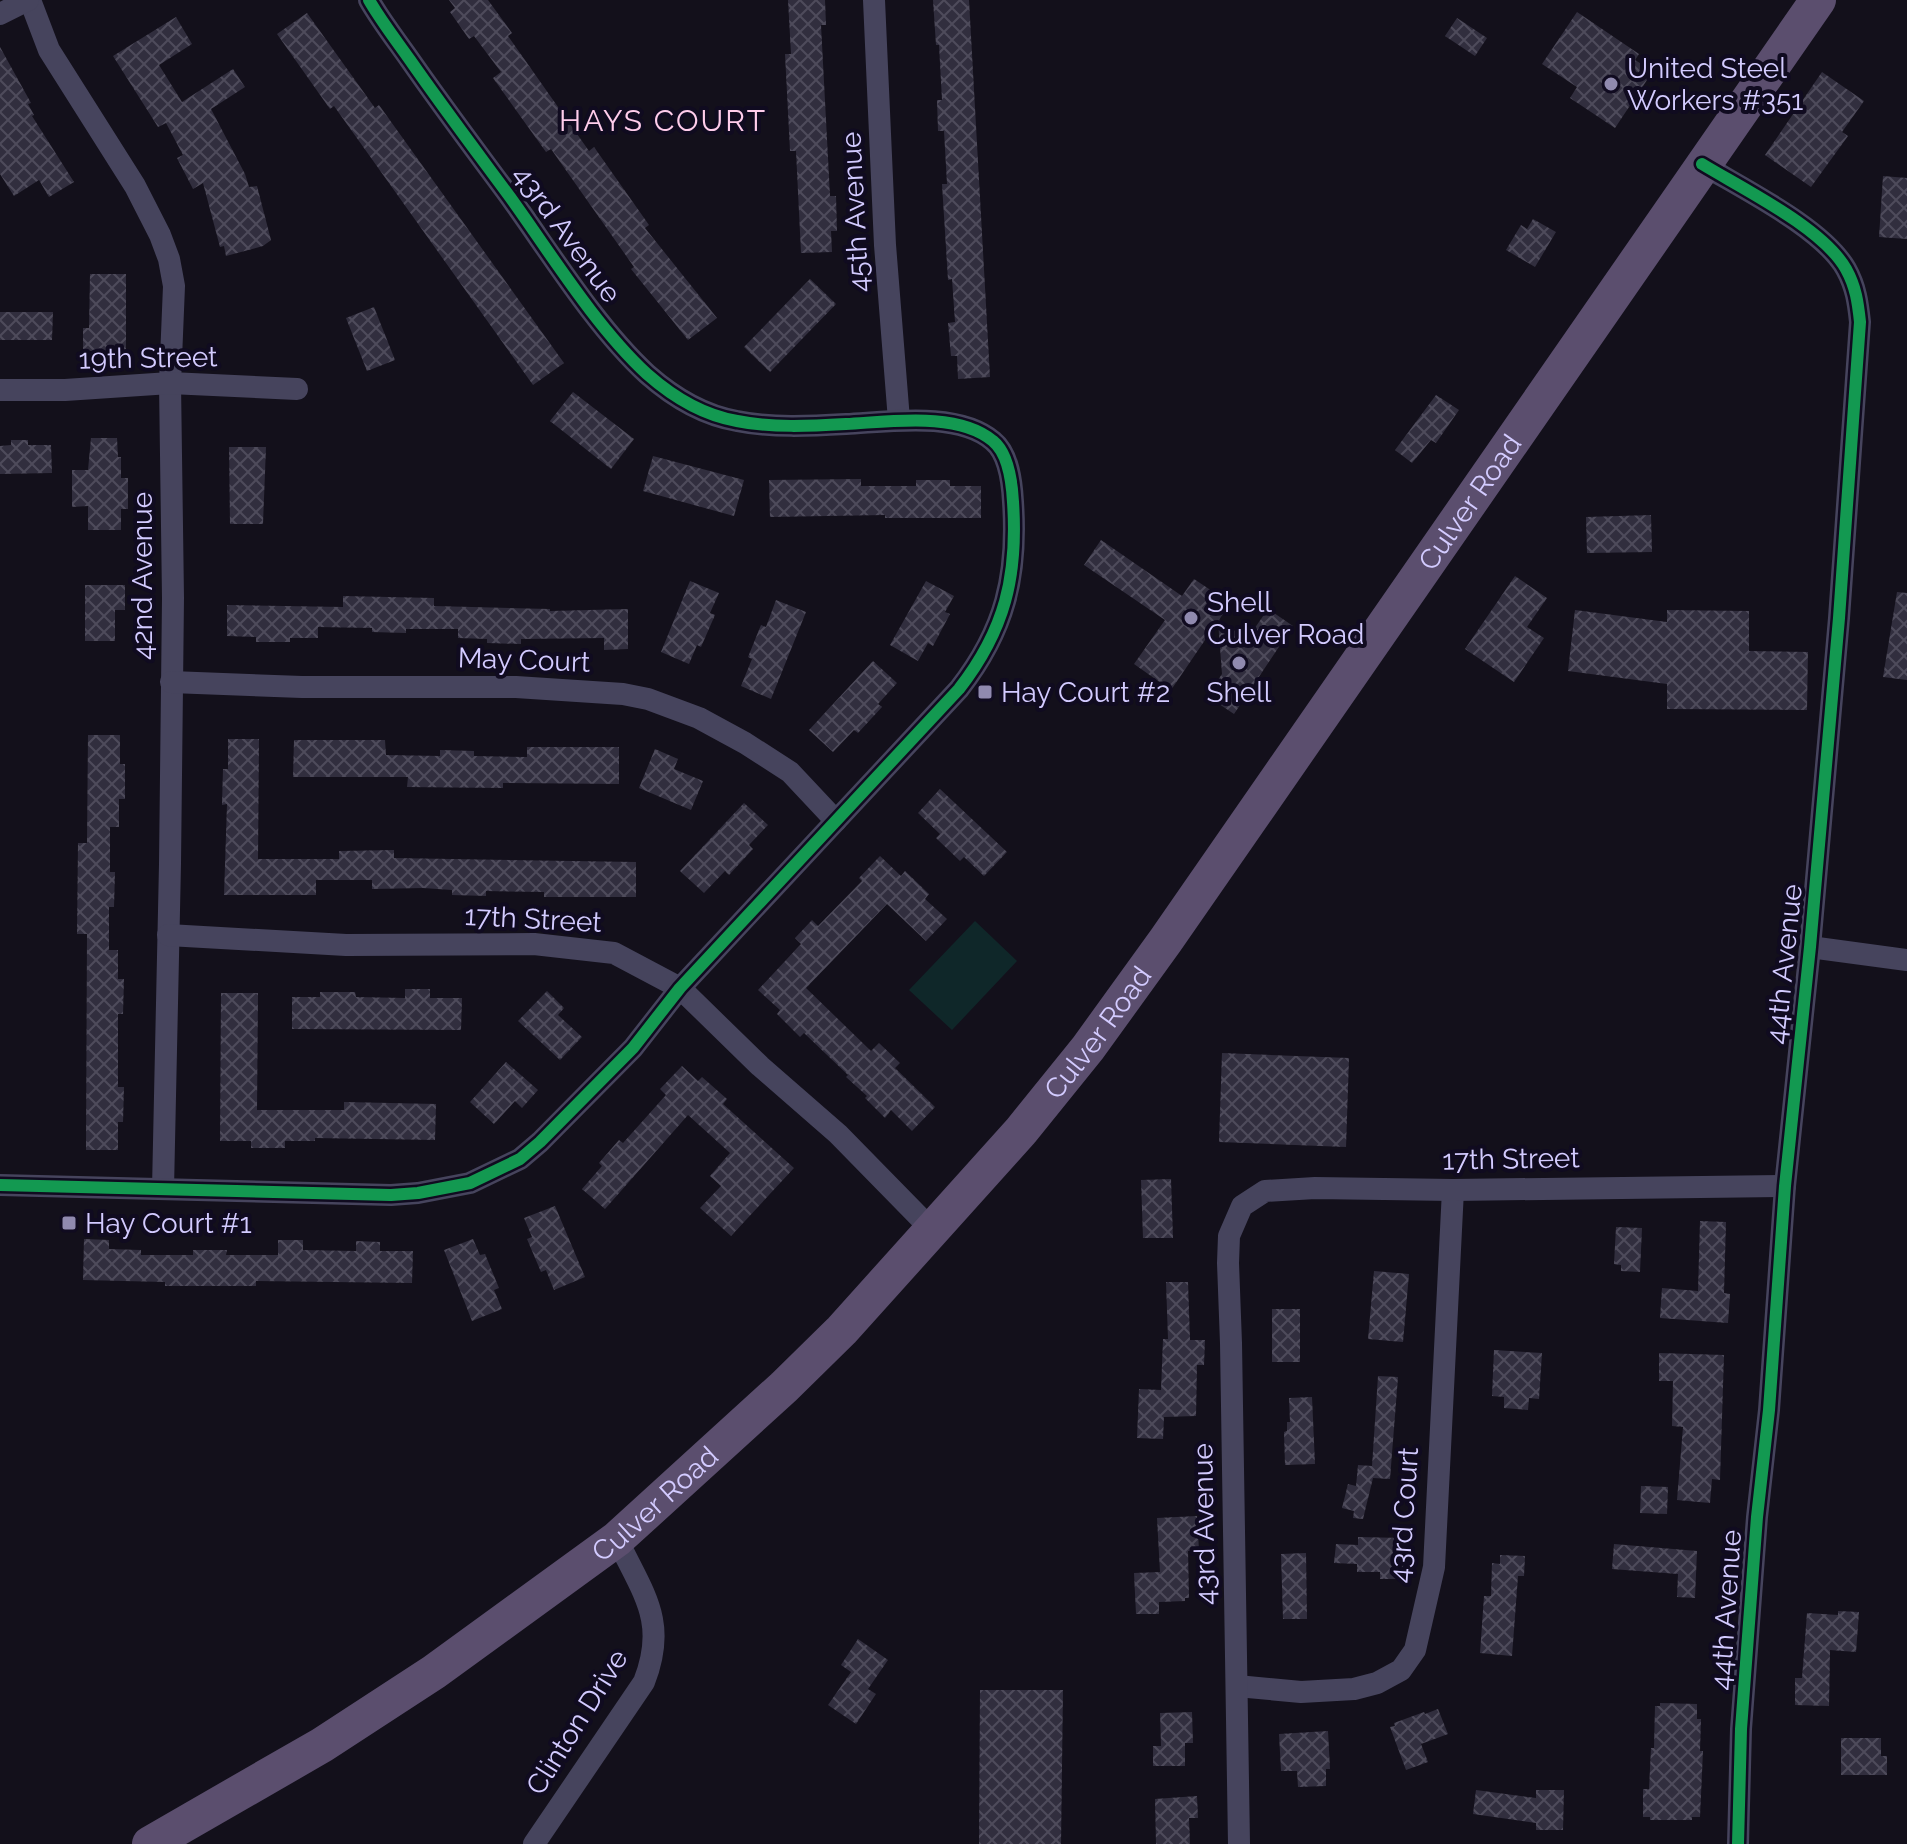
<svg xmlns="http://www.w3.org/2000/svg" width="1907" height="1844" viewBox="0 0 1907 1844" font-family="Raleway,sans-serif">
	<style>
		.pitch { fill: #0f2729 }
		.building { fill: url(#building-cross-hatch) }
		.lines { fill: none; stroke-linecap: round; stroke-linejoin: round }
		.minor { stroke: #46445d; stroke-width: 22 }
		.primary { stroke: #5b4e6e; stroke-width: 36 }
		.cycleway-casing { stroke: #100b20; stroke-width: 17 }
		.cycleway { stroke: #139951; stroke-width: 12 }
		.poi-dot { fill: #908aaf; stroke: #100b20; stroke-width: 3 }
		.labels { text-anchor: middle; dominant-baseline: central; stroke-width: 8; stroke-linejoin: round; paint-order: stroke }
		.poi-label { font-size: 28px; fill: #d3cbff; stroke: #100b20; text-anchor: start }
		.street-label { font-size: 28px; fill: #d3cbff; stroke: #100b20 }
		.neighbourhood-label { font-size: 30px; letter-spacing: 2px; fill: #ffcdeb; stroke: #100b20 }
	</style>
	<defs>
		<pattern id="building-cross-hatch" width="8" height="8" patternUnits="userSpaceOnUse" patternTransform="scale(2)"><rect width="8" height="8" fill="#312e3e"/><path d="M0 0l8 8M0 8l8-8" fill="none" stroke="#4e4b5b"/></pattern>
	</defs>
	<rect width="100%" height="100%" fill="#13101b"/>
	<polygon class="pitch" points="975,921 1017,961 952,1030 909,990"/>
	<g class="building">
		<polygon points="449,0 488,0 512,33 508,36 589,151 594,147 649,225 645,228 717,318 688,340 631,269 634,267 551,149 546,152 493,78 501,72 474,36 469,39 450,12 455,8"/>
		<polygon points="788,0 825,0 826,25 821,25 830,196 836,196 837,231 831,231 832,252 801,253 796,151 790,151 785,54 791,54"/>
		<polygon points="933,0 969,0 990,377 958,379 957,356 951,356 948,323 955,322 952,279 948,280 942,184 947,184 944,131 938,131 937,100 942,100 939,45 936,45"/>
		<polygon points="1577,12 1639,54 1635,60 1653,71 1615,128 1570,98 1577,87 1542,64"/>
		<polygon points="307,13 375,108 379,105 564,363 533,385 334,106 330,109 277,34"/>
		<polygon points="176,17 192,44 159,65 182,102 233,69 245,87 211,109 245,174 249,187 257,186 271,240 263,246 226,256 224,246 220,247 203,183 193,189 177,158 183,155 166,123 158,127 113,56"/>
		<polygon points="1457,18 1487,38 1475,56 1445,36"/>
		<polygon points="0,47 31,103 28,104 34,115 32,116 74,182 49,197 39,180 14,196 0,174"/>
		<polygon points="1822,72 1864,101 1842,132 1848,136 1811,187 1765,155"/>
		<polygon points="1883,176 1907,178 1907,239 1879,237"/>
		<polygon points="1533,219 1556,232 1535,267 1506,250 1521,225 1527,229"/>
		<polygon points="90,274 126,274 126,351 83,351 83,328 89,328"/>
		<polygon points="810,279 836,304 770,372 744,347"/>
		<polygon points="374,307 395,360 367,371 346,318"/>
		<polygon points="0,312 53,312 52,340 0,340"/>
		<polygon points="573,392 634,439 611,469 550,421"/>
		<polygon points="1436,395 1459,410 1436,443 1431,440 1412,463 1395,450"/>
		<polygon points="91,438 117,438 118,457 121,457 121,478 128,478 128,509 121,509 121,530 88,530 88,506 72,507 72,470 88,470"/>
		<polygon points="11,440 28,440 28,445 51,445 52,473 0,474 0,446 11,445"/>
		<polygon points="229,447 266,447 263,524 230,524"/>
		<polygon points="653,456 744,480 734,516 643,491"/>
		<polygon points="861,479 861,486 916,486 916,480 950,480 950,486 981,486 981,518 885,518 885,515 770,517 769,480"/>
		<polygon points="1651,515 1652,552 1587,553 1586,517"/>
		<polygon points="1101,540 1182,596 1194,579 1230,603 1219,620 1238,633 1252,632 1268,609 1293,626 1234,714 1207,696 1222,674 1218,621 1171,690 1134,664 1165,620 1084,565"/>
		<polygon points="1515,576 1547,598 1527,627 1544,638 1514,682 1465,649"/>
		<polygon points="690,581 719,593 710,613 715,615 701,647 697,645 689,664 661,652"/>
		<polygon points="926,581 954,596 945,612 950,614 933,646 928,643 918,661 890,645"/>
		<polygon points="85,585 125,585 125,610 115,610 115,641 85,641"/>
		<polygon points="1897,592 1907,593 1907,680 1883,677"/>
		<polygon points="343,596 434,598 434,606 550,609 550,611 628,609 628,649 604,650 604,638 521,639 521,644 487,643 487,639 458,638 458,629 406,629 406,633 372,632 372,628 318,627 318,638 290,638 290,642 256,642 256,637 227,636 227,605 343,607"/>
		<polygon points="776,600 806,612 771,699 741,686 752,659 748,657 761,625 766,627"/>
		<polygon points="1575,610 1667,622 1667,610 1749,611 1749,651 1808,652 1807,710 1667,709 1667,684 1568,671"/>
		<polygon points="873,661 897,683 878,704 882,707 858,733 854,730 833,752 809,730"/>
		<polygon points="88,735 120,735 120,764 125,764 125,799 119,799 119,827 110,827 110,872 115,872 114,907 109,907 109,950 118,950 118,979 124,979 123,1014 118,1014 118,1087 124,1087 123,1122 118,1122 118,1150 86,1150 87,934 77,934 78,843 87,843"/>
		<polygon points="228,739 259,739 258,859 339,859 339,851 394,850 394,858 636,862 636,897 544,897 544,892 486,891 486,896 452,895 452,890 423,888 372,889 372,880 316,880 316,895 224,895 227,804 222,805 223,769 228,769"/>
		<polygon points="294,740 385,740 386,755 440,756 440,750 474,751 474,756 527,757 527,747 619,747 619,784 503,783 503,788 407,787 408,777 293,777"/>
		<polygon points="655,749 678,759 674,769 703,781 691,810 639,788"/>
		<polygon points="940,789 1007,852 984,876 964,857 960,861 936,838 940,834 918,813"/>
		<polygon points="744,803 768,825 749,845 753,849 729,875 725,871 704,893 680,871"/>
		<polygon points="880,856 901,876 905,871 929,894 925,899 947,919 926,941 887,904 806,988 871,1051 879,1043 900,1063 895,1068 935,1107 912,1131 891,1110 885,1118 865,1098 867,1096 846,1077 848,1075 804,1033 800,1037 777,1014 780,1010 758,990 801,944 795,938 812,920 818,926 862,881 859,878"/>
		<polygon points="405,989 430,989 430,998 462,998 461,1030 292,1029 292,997 320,997 320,992 355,992 356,997 405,998"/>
		<polygon points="547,991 564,1008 558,1015 582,1037 560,1060 518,1021"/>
		<polygon points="221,993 258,993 257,1110 344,1110 344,1102 436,1104 435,1140 315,1138 315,1141 285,1141 285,1148 251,1148 251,1141 220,1141"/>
		<polygon points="1222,1053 1349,1058 1346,1147 1219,1142"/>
		<polygon points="506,1062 538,1090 522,1108 515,1101 494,1124 470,1102"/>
		<polygon points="682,1066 698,1081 702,1077 727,1099 723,1104 794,1168 731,1236 700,1208 721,1186 710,1176 730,1153 688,1115 605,1209 582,1189 602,1166 599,1163 619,1140 623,1143 666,1095 660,1089"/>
		<polygon points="1171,1179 1173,1238 1143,1238 1141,1180"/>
		<polygon points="555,1206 585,1277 554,1290 546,1270 541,1272 527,1239 532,1237 524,1218"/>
		<polygon points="1700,1221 1726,1222 1724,1293 1730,1294 1728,1323 1660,1318 1662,1288 1698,1291"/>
		<polygon points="1616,1227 1642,1228 1640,1272 1621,1271 1621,1265 1614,1264"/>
		<polygon points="84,1239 109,1240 109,1249 141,1250 141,1255 193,1255 193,1250 227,1250 226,1255 278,1255 278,1240 303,1240 303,1250 356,1251 356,1241 380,1242 380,1251 413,1251 412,1283 256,1281 256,1286 165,1286 165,1282 83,1280"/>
		<polygon points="473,1239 480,1255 485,1254 499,1288 494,1290 502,1309 472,1321 444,1250"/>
		<polygon points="1374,1271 1409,1274 1403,1342 1368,1339"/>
		<polygon points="1166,1282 1188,1282 1190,1340 1205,1340 1204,1365 1197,1365 1196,1416 1164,1417 1163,1439 1137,1438 1139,1389 1161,1390 1163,1339 1168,1339"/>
		<rect x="1272" y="1309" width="28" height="53"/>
		<polygon points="1494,1350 1542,1353 1539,1399 1529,1398 1528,1410 1504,1408 1504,1397 1492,1396"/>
		<polygon points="1659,1353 1724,1355 1720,1480 1712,1479 1710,1503 1677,1500 1683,1427 1672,1426 1673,1381 1659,1381"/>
		<polygon points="1378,1376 1398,1377 1390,1479 1373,1478 1363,1519 1353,1518 1354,1511 1342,1508 1348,1484 1356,1486 1358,1465 1372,1466"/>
		<polygon points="1312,1397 1315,1464 1285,1465 1284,1432 1287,1431 1287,1422 1290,1422 1289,1398"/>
		<polygon points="1641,1486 1668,1487 1667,1514 1640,1513"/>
		<polygon points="1197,1516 1199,1550 1188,1551 1189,1598 1185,1598 1185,1601 1159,1602 1159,1614 1136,1614 1134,1573 1160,1572 1157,1518"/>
		<polygon points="1358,1537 1404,1538 1403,1579 1380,1579 1380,1572 1357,1572 1357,1564 1334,1563 1336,1544 1358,1545"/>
		<polygon points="1614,1544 1697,1551 1695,1598 1677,1597 1678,1574 1612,1569"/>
		<polygon points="1306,1553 1307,1619 1283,1619 1281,1554"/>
		<polygon points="1500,1555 1525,1556 1524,1576 1518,1576 1512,1656 1480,1653 1484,1596 1491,1596 1492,1563 1500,1564"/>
		<polygon points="1838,1611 1859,1612 1856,1652 1830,1650 1829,1706 1795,1705 1795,1678 1802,1678 1807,1613 1838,1615"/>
		<polygon points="858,1639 888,1660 868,1689 876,1694 856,1724 828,1705 851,1672 841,1665"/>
		<polygon points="980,1690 1063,1690 1061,1844 979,1844"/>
		<polygon points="1660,1703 1697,1704 1697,1719 1701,1719 1700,1751 1703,1751 1700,1817 1692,1817 1692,1820 1650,1820 1650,1817 1643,1817 1643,1789 1649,1789 1651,1748 1654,1748 1655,1706 1660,1706"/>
		<polygon points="1438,1709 1448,1734 1421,1744 1428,1762 1406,1770 1390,1727 1395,1726 1394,1723 1424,1712 1425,1714"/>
		<polygon points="1192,1712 1193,1743 1185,1743 1185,1766 1153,1766 1153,1746 1161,1746 1160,1713"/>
		<polygon points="1328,1731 1330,1769 1326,1769 1326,1786 1298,1787 1297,1771 1281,1771 1279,1734"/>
		<polygon points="1841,1738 1881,1738 1881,1756 1887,1756 1887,1775 1841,1775"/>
		<polygon points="1476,1790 1536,1798 1536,1790 1564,1790 1563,1830 1536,1830 1536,1823 1473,1814"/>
		<polygon points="1197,1796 1198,1818 1189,1818 1190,1844 1156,1844 1155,1799"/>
	</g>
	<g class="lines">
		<g class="minor">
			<polyline points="30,0 49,50 135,186 160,235 169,259 174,286 170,383 173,598 170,864 163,1189"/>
			<polyline points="874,0 885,245 899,420"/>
			<polyline points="0,14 28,0"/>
			<path d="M 1702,164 C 1743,189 1823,228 1846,269 C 1856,287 1858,303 1860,322 L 1839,618 L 1810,947 L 1785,1186 L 1769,1410 L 1757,1517 L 1741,1729 L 1738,1844"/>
			<polyline points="0,390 65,390 170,383 297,389"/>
			<polyline points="171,682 302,687 516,687 623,694 648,699 699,718 745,743 790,772 836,821"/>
			<polyline points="168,935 346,945 534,944 614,953 680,988 760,1066 838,1134 933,1231"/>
			<polyline points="1810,947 1907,960"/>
			<path d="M 0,1185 L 391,1195 L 418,1193 L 470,1183 L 520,1159 L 540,1142 L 633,1048 L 680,988 L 959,689 C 1005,630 1018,576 1013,502 C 1012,483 1009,454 993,441 C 958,411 888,422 846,424 C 811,426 771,428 737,421 C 702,415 673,397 647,374 C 596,327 551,254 510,197 C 476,151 442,106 410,60 C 396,40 381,21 369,0"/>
			<polyline points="1237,1686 1301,1692 1354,1689 1377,1683 1401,1670 1415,1650 1434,1567 1453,1190"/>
			<path d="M 534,1844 L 644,1682 C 668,1621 643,1594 617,1539"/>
			<polyline points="1239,1844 1231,1343 1228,1263 1229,1236 1242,1206 1265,1191 1315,1188 1453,1190 1785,1186"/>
		</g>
		<path class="primary" id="s1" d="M 150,1844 L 322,1745 L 434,1672 L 617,1539 L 784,1387 L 842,1330 L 1021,1131 L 1088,1048 L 1166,940 L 1818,0"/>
		<defs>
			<g id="cycleway">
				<path d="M 1702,164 C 1743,189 1823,228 1846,269 C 1856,287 1858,303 1860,322 L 1839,618 L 1810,947 L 1785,1186 L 1769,1410 L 1757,1517 L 1741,1729 L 1738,1844"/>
				<path d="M 0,1185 L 391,1195 L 418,1193 L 470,1183 L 520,1159 L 540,1142 L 633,1048 L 680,988 L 959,689 C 1005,630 1018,576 1013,502 C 1012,483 1009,454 993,441 C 958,411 888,422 846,424 C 811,426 771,428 737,421 C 702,415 673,397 647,374 C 596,327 551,254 510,197 C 476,151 442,106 410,60 C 396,40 381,21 369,0"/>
			</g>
		</defs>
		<use href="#cycleway" class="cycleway-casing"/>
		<use href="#cycleway" class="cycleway"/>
	</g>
	<g class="poi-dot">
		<circle cx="1611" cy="84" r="8"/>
		<circle cx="1191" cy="618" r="8"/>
		<circle cx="1239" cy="663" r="8"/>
		<rect x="977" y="684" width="16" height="16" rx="4"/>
		<rect x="61" y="1215" width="16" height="16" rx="4"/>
	</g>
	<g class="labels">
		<g class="poi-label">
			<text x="1627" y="68">United Steel<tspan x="1627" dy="32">Workers #351</tspan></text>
			<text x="1207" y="602">Shell<tspan x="1207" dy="32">Culver Road</tspan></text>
			<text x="1001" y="692">Hay Court #2</text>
			<text x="1239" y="692" text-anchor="middle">Shell</text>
			<text x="85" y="1223">Hay Court #1</text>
		</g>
		<g class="street-label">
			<text transform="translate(855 212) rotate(-93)">45th Avenue</text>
			<text transform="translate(567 234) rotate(54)">43rd Avenue</text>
			<text transform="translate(148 358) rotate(-1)">19th Street</text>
			<text stroke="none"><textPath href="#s1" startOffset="1906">Culver Road</textPath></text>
			<text transform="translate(142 576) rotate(-90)">42nd Avenue</text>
			<text transform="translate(524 660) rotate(2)">May Court</text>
			<text transform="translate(533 919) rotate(3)">17th Street</text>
			<text transform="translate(1784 964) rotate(-84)">44th Avenue</text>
			<text stroke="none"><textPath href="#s1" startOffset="1258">Culver Road</textPath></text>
			<text transform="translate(1511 1159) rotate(-1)">17th Street</text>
			<text stroke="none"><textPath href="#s1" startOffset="610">Culver Road</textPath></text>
			<text transform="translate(1404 1515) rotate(-86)">43rd Court</text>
			<text transform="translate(1204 1524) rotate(-91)">43rd Avenue</text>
			<text transform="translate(1726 1610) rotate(-86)">44th Avenue</text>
			<text transform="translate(577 1722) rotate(-58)">Clinton Drive</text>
		</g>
		<g class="neighbourhood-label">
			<text x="663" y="120">HAYS COURT</text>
		</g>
	</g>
</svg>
